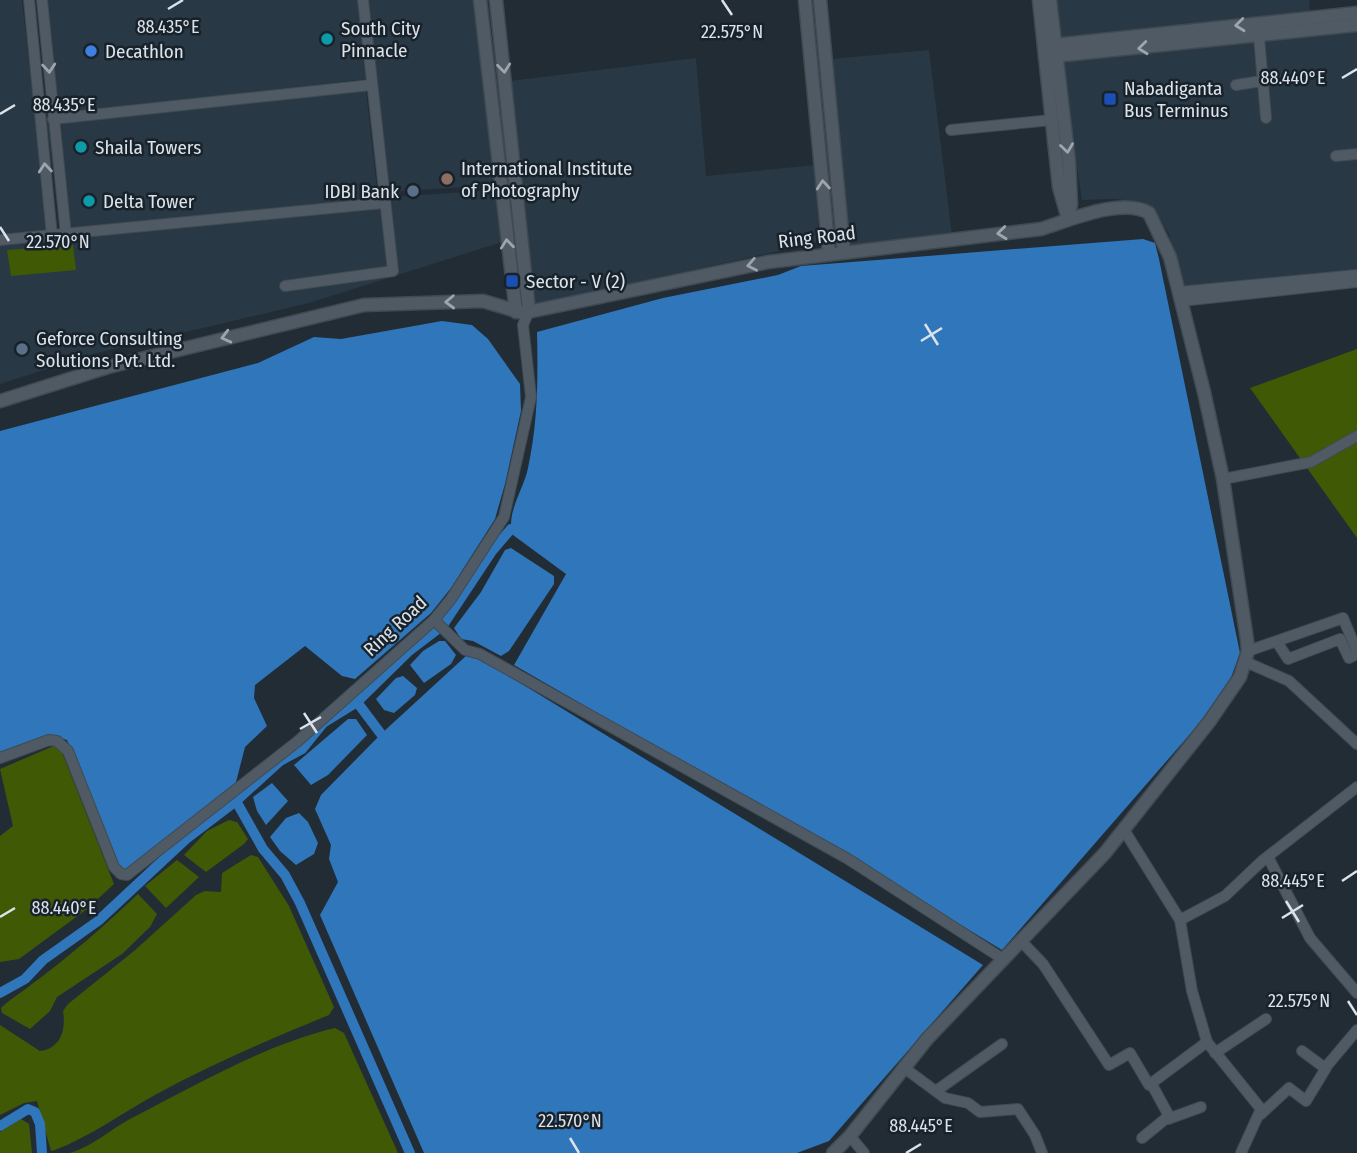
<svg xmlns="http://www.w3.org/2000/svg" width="1357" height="1153" viewBox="0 0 1357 1153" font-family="'Fira Sans Condensed',sans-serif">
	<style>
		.built { fill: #293845 }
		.green { fill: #405905 }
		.water { fill: #3076bb }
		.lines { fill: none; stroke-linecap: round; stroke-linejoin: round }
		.canal { stroke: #3076bb; stroke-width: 10 }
		.minor-casing { stroke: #414a51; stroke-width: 12 }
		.tertiary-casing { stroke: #414a51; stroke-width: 15 }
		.minor { stroke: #4f5a65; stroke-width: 10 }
		.tertiary { stroke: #4f5a65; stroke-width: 12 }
		.oneway { stroke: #9da5ae }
		.ticks { fill: none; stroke: #dce2e9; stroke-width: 2.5 }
		.culture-dot { fill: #0f9aa8; stroke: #18222b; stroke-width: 2.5 }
		.shop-dot { fill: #3f7fe0; stroke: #18222b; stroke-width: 2.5 }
		.transit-dot { fill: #1a4fb4; stroke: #18222b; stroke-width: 2.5 }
		.education-dot { fill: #8d6e63; stroke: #18222b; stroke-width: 2.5 }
		.service-dot { fill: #5c6f8a; stroke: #18222b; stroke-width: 2.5 }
		.labels { text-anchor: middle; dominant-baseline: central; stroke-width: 5; stroke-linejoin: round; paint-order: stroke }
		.poi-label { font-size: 19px; fill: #dce2e9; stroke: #18222b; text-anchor: start }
		.street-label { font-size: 19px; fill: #dce2e9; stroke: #18222b }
		.ticks-label { font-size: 18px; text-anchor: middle; fill: #dce2e9; stroke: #18222b; stroke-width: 5; stroke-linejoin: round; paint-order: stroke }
	</style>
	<rect width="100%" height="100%" fill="#212c35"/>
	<g class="built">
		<polygon points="0,0 22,0 48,231 0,236"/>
		<polygon points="37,0 358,0 367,79 49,115"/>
		<polygon points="365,0 480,0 499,185 385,192"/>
		<polygon points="1055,0 1309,0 1311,22 1060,47"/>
		<polygon points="1357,23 1357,273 1183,292 1169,234 1160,219 1147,206 1136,201 1114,199 1082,200 1059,53"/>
		<polygon points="929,50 952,235 850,245 831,59"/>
		<polygon points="696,58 706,176 815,165 819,242 532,306 510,81"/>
		<polygon points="366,90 378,198 495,190 502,242 309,303 97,353 0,384 0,245 62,237 46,119"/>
	</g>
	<g class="green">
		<polygon points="73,245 76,270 11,276 7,250"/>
		<polygon points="1357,349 1357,538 1250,388"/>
		<polygon points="56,745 61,750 114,884 87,909 19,959 0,962 0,836 13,826 0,769"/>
		<polygon points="229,820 237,822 248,839 244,844 206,872 184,855 207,831"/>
		<path d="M 251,855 L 258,857 L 289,906 L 334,1007 L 329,1015 C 270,1039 210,1065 153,1096 C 121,1114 89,1137 55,1150 L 51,1151 L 37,1101 L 24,1103 L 0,1115 L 0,1025 L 40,1051 C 61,1048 66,1030 63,1011 L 68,1004 L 134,951 L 196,895 L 205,891 L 221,892 L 222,873 Z"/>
		<polygon points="177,860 199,877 166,908 145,886"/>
		<path d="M 138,894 L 157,914 L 150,927 L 122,954 L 57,997 L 50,1011 L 30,1029 L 2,1013 L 1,1008 C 11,998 21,993 32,984 C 69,957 104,926 138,894 Z"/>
		<path d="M 335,1028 L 344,1033 L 398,1153 L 70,1153 C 91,1147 110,1130 130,1119 C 196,1085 264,1045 335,1028 Z"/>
		<polygon points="21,1119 29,1124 32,1153 0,1153 0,1132"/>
	</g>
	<g class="water">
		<path d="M 1143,239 L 1155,243 L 1159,259 L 1240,653 L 1225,694 L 1002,950 L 890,882 L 514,665 L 566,574 L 513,535 C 505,514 524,489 528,468 C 538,422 538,378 537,332 L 663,298 L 778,275 L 801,266 Z"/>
		<polygon points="442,321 472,325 488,339 520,384 521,411 505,484 495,519 451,588 431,613 355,679 342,676 305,646 255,685 254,698 267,726 245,747 235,786 128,873 120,870 67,740 51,735 0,755 0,431 258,363 314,337 341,339"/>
		<polygon points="511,548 554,576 554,584 509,651 501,656 473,641 461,639 454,628 481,592 505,550"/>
		<polygon points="439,641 445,641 456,655 451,664 424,683 410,665 423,651"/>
		<polygon points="467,655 481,659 983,965 829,1141 797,1153 424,1153 320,915 338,882 329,859 331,845 315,809 321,795 381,734"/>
		<polygon points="403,676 417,688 415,695 394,713 384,710 376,699 396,678"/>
		<polygon points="348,719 356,719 367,735 328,775 311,785 294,765"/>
		<polygon points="272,783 288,801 266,825 257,811 253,797"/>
		<polygon points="299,813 308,822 318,843 314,854 296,865 280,851 270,837 286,818"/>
	</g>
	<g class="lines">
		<g class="canal">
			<polyline points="357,702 409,651 443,625 492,551 511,529"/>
			<polyline points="236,801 263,849 285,875 300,903 410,1153"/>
			<polyline points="0,993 25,979 43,960 98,921 186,839 236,801 280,761 302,749 323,723 357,702 381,734"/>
			<polyline points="0,1126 28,1109 35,1112 40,1124 42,1153"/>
		</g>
		<defs>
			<g id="minor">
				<polyline points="29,0 52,236"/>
				<polyline points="42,0 66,235"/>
				<polyline points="1259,37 1266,118"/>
				<polyline points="1236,85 1262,81"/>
				<polyline points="53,119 371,85"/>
				<polyline points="951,130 1052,120"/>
				<polyline points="1336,156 1357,154"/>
				<polyline points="0,240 383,203"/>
				<polyline points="285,286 393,271 363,0"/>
				<polyline points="1179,292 1357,275"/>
				<polyline points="1181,301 1357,282"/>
				<polyline points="1223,479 1311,462 1357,436"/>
				<polyline points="434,620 465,650 480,654 848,859 1003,959"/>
				<polyline points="1277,642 1288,659 1340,639 1349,658 1357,654"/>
				<polyline points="1248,651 1343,618 1357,651"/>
				<polyline points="1246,662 1289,681 1357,744"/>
				<polyline points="0,758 49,740 57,741 68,751 114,867 121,874 127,875 298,741 434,620 451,599 504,517 531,397 523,325 529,311"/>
				<polyline points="1124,830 1180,920 1225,896 1262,861 1357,787"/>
				<polyline points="1268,857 1310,938 1357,993"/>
				<polyline points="1180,920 1192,991 1207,1042"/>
				<polyline points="1022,942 1043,964 1109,1065 1130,1053 1149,1085 1207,1042 1261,1109 1241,1153"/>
				<polyline points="1302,1051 1325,1068 1357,1030"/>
				<polyline points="1215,1053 1266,1019"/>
				<polyline points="903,1067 945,1098 968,1103 980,1112 1018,1109 1035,1135 1042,1153"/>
				<polyline points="936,1091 1002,1044"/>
				<polyline points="1261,1114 1289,1088 1306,1101 1326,1068"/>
				<polyline points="1168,1119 1201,1107"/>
				<polyline points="850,1136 864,1153"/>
				<polyline points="1142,1138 1169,1116 1151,1083"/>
			</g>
			<g id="tertiary">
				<polyline points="480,0 516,312"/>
				<polyline points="496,0 529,311"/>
				<polyline points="805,0 829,253"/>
				<polyline points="820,0 844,252"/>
				<polyline points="1039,0 1059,187 1068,219"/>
				<polyline points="1050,0 1069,162 1071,204 1068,218"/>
				<polyline points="1044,46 1357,13"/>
				<polyline points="1045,57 1357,25"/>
				<path d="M 0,401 L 108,367 L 364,305 L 483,301 L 523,313 L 768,262 L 1041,229 C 1070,220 1122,197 1149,213 L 1170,257 L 1204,392 L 1223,479 L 1247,640 L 1248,651 L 1240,677 L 1209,722 L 1105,853 L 927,1039 L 850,1136 L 833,1153"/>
			</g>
		</defs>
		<use href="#minor" class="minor-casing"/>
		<use href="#tertiary" class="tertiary-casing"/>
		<use href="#minor" class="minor"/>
		<use href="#tertiary" class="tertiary"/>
	</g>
	<defs><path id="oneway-chevron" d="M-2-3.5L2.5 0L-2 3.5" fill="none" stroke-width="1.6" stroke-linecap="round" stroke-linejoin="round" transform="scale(1.75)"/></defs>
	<g class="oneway">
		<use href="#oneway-chevron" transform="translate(1240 25) rotate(174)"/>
		<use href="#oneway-chevron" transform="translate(1143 48) rotate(174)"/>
		<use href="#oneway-chevron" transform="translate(49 68) rotate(85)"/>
		<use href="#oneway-chevron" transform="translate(504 68) rotate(84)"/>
		<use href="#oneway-chevron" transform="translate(1067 148) rotate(82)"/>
		<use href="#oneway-chevron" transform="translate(45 168) rotate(-95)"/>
		<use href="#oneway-chevron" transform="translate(823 185) rotate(-95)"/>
		<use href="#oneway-chevron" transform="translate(1002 233) rotate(174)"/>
		<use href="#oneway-chevron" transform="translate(507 244) rotate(-96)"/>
		<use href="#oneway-chevron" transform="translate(752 265) rotate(169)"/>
		<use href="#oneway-chevron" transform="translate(450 302) rotate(178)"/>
		<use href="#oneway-chevron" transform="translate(226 337) rotate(166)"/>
	</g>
	<path class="ticks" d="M 722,0 L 732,15M 168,9 L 183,0M 1342,78 L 1357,69M 0,114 L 15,105M 0,227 L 9,241M 925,324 L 938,345M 921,341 L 942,328M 304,713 L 317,733M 300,729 L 321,717M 1342,881 L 1357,871M 1286,901 L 1299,922M 0,917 L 15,908M 1282,918 L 1303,905M 1348,1001 L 1357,1015M 570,1138 L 579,1153M 906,1153 L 921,1144"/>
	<g class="culture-dot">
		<circle cx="327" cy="39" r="7"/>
		<circle cx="81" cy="147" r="7"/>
		<circle cx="89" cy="201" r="7"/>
	</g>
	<circle class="shop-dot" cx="91" cy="51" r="7"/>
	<g class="transit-dot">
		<rect x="1103" y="92" width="14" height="14" rx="3.5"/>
		<rect x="505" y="274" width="14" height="14" rx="3.5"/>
	</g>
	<circle class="education-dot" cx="447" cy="179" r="7"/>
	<g class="service-dot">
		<circle cx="413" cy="191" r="7"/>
		<circle cx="22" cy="349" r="7"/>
	</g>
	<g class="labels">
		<g class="poi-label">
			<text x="341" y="28">South City<tspan x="341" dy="22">Pinnacle</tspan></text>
			<text x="105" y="51">Decathlon</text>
			<text x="1124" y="88">Nabadiganta<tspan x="1124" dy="22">Bus Terminus</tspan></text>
			<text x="95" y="147">Shaila Towers</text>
			<text x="461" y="168">International Institute<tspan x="461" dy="22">of Photography</tspan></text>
			<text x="399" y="191" text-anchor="end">IDBI Bank</text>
			<text x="103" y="201">Delta Tower</text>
			<text x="526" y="281">Sector - V (2)</text>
			<text x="36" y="338">Geforce Consulting<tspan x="36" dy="22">Solutions Pvt. Ltd.</tspan></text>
		</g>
		<g class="street-label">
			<text transform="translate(817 237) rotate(-7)">Ring Road</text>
			<text transform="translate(395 626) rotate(-43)">Ring Road</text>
		</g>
	</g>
	<g class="ticks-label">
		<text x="168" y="33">88.435°E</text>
		<text x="732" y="38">22.575°N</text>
		<text x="1293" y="84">88.440°E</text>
		<text x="64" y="111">88.435°E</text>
		<text x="58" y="248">22.570°N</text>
		<text x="1293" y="887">88.445°E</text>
		<text x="64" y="914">88.440°E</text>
		<text x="1299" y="1007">22.575°N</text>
		<text x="570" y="1127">22.570°N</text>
		<text x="921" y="1132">88.445°E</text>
	</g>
</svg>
